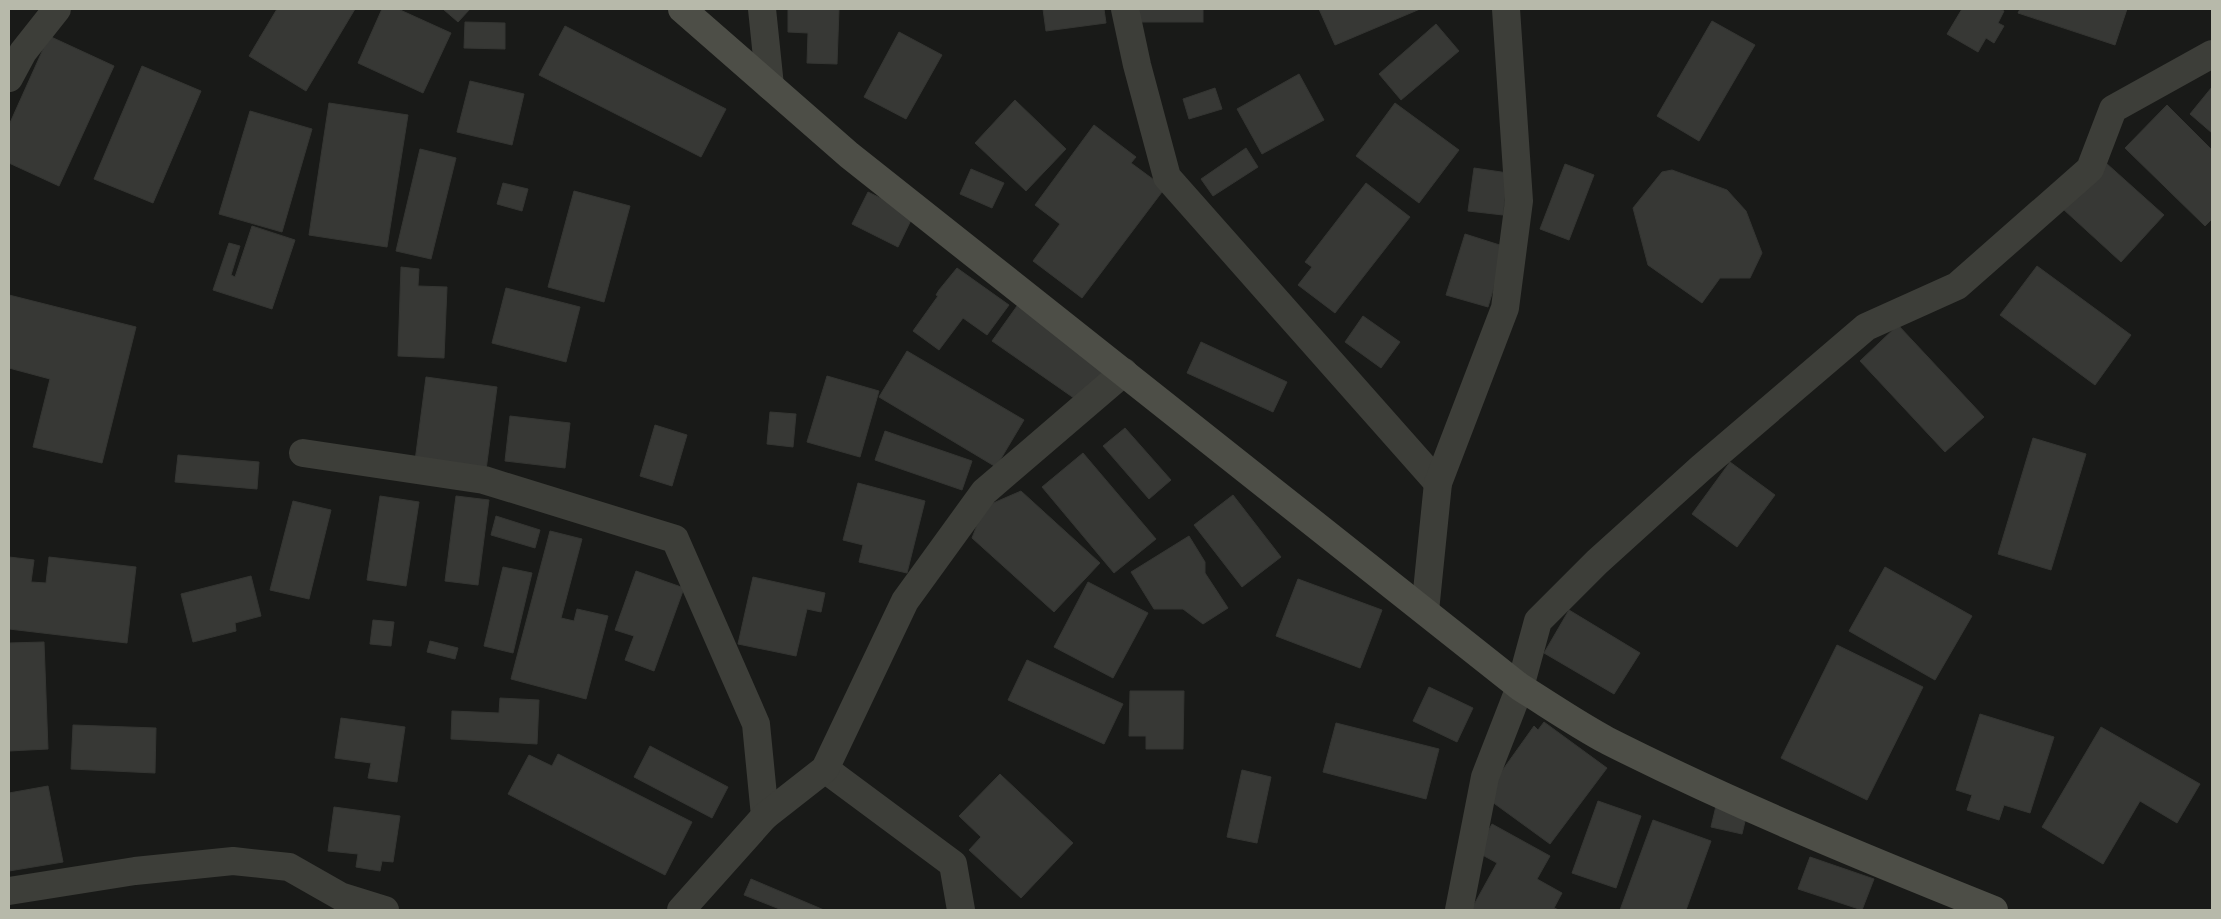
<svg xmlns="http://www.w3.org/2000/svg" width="2221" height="919" viewBox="0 0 2221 919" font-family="Rubik,sans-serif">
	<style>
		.building { fill: #373835; stroke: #343532 }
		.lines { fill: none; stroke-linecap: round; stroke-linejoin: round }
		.street { stroke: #3d3e39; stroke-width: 28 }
		.secondary { stroke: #4d4e47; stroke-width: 28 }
	</style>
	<rect width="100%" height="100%" fill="#191a18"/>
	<g class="building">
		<polygon points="277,9 355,9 306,91 249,56"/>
		<polygon points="382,9 398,9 451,33 423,93 358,63"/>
		<polygon points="443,9 470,9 458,22"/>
		<polygon points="788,9 839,9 837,64 807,63 808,33 788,32"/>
		<polygon points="1043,9 1104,9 1106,23 1046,31"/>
		<rect x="1129" y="9" width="74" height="13"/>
		<polygon points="1319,9 1420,9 1335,45"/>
		<polygon points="1962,9 1999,9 2004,11 1998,23 2004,26 1994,43 1986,38 1978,52 1947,34"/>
		<polygon points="2020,9 2127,9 2115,45 2018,13"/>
		<polygon points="1712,21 1755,45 1699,141 1657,116"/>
		<polygon points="465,22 505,23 505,49 464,48"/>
		<polygon points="1436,24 1459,51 1401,100 1379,74"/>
		<polygon points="565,26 726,109 701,157 539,75"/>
		<polygon points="899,32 942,55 906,119 864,97"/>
		<polygon points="49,36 114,66 59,186 9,163 9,125"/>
		<polygon points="142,66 201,91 153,203 94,179"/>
		<polygon points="1299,74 1324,120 1262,154 1237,109"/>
		<polygon points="470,81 524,94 512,145 457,132"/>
		<polygon points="2212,87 2212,133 2190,114"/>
		<polygon points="1215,88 1222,109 1189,119 1183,99"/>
		<polygon points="1015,100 1066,149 1026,191 975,143"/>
		<polygon points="329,103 408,115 387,247 309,235"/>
		<polygon points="1395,103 1459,150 1419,203 1356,156"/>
		<polygon points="2167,105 2212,150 2212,219 2205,226 2125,148"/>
		<polygon points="250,111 312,129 282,232 219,214"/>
		<polygon points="1094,125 1136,157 1131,163 1165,188 1082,298 1033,261 1060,224 1035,205"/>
		<polygon points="1246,148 1258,167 1213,196 1201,179"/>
		<polygon points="420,149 456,158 431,259 396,251"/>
		<polygon points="2106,163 2164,215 2121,262 2063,209"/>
		<polygon points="1565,164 1594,175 1569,240 1540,229"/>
		<polygon points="1474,168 1508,173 1503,215 1468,211"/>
		<polygon points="971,169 1004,183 992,208 960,194"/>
		<polygon points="1672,170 1727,190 1746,211 1762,253 1750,278 1720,278 1702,303 1648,265 1633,208 1662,172"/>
		<polygon points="503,183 528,189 522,211 497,204"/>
		<polygon points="1366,183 1410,217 1335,313 1298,285 1312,267 1305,262"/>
		<polygon points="574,191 630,206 604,302 548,287"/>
		<polygon points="868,192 914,214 898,247 852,224"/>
		<polygon points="252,226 295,240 272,309 213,290 229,243 240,246 231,275 235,277"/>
		<polygon points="1465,234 1506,247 1488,307 1446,295"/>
		<polygon points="2037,266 2131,335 2095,385 2000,315"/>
		<polygon points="401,267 419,269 418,286 447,287 444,358 398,356"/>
		<polygon points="957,268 1009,305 987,335 963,318 939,350 913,331 938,296 936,295 939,290"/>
		<polygon points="506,288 580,307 566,362 492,343"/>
		<polygon points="9,295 136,327 102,463 33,447 50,379 9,368"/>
		<polygon points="1017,306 1106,368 1081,403 992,341"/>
		<polygon points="1363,316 1400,342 1381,368 1345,342"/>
		<polygon points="1898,325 1984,417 1945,452 1860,361"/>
		<polygon points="1201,342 1287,382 1273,412 1187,373"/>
		<polygon points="907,351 1024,420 996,467 879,397"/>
		<polygon points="827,376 879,391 860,457 807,442"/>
		<polygon points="426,377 497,387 486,470 415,461"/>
		<polygon points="770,412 796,414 793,447 767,444"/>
		<polygon points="510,416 570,423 565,468 505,461"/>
		<polygon points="655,425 687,435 672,486 640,476"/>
		<polygon points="1125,428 1171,480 1149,499 1103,446"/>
		<polygon points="885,431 972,461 962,490 875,460"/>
		<polygon points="2033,438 2086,454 2051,570 1998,554"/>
		<polygon points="1083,453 1156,539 1114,573 1042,487"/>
		<polygon points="178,455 259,462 257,489 175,482"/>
		<polygon points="1730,462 1775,495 1737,547 1692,514"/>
		<polygon points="858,483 925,501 907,573 859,562 863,545 843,540"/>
		<polygon points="1021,491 1100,563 1054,612 972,538 984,507"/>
		<polygon points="1233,495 1281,557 1242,587 1194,525"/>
		<polygon points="380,496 419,502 406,586 367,580"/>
		<polygon points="456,496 489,500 478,585 445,581"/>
		<polygon points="293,501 331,510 309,599 270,590"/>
		<polygon points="496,516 540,530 535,548 491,535"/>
		<polygon points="550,531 582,539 561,618 574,621 577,609 608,616 586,699 511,679"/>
		<polygon points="1189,536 1205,562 1205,573 1228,608 1203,624 1183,609 1154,609 1131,572"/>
		<polygon points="9,557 34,560 31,582 46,583 49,557 136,567 127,643 9,629"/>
		<polygon points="503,567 532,573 513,653 484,646"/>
		<polygon points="1885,567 1972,616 1935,680 1849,631"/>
		<polygon points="636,571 684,588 654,671 625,660 634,636 615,630"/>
		<polygon points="251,576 261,616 235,623 236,631 193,642 181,594"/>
		<polygon points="753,577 825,593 821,612 807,609 796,656 738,644"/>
		<polygon points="1298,579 1382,610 1360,668 1276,636"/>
		<polygon points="1088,582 1148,613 1113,678 1054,647"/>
		<polygon points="1569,610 1640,653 1614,694 1544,653"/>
		<polygon points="373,620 394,622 391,646 370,644"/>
		<polygon points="430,641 458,648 455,659 427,652"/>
		<polygon points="44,642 48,749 9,751 9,643"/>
		<polygon points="1837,645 1923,687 1867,800 1781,758"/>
		<polygon points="1027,660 1123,704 1104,744 1008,700"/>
		<polygon points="1429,687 1473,708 1457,742 1413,721"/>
		<polygon points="1130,691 1184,691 1183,749 1146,749 1146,736 1129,736"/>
		<polygon points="500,698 539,700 537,744 451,739 452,711 499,713"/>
		<polygon points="1980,714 2054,737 2030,813 2004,805 1999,820 1967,810 1972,795 1956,790"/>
		<polygon points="341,718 405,727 397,782 368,778 371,763 335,758"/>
		<polygon points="1544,722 1607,768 1550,844 1484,796 1534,726 1538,730"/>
		<polygon points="1336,723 1439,749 1426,799 1323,772"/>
		<polygon points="73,725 156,728 155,773 71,769"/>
		<polygon points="2101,727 2200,784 2177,823 2140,801 2103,864 2042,827"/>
		<polygon points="650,746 728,787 712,818 634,777"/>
		<polygon points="558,754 692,822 665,875 508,794 529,755 552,766"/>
		<polygon points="1242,770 1271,777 1257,843 1227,837"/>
		<polygon points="1000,774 1073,843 1021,898 969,850 981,837 959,816"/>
		<polygon points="48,786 63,862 9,871 9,793"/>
		<polygon points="1598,801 1641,816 1616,888 1572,873"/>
		<polygon points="1716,806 1747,813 1742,834 1711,827"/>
		<polygon points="334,807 400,816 393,862 382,861 380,871 356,867 358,854 328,851"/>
		<polygon points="1653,820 1711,841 1686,910 1620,910"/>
		<polygon points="1492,824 1550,856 1537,879 1562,893 1554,908 1559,910 1471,910 1497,863 1477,852"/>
		<polygon points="1810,857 1874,879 1862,910 1798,889"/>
		<polygon points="751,879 824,910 782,910 744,895"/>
	</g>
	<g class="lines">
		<g class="street">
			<polyline points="762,9 770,86"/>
			<polyline points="1125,9 1137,65 1167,177 1438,483"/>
			<polyline points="9,78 23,52 57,9"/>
			<polyline points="303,453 484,480 675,539 756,724 765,816"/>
			<polyline points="1425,611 1438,483 1505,308 1519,201 1506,9"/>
			<polyline points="825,769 953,864 961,910"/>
			<polyline points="9,891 135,871 233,861 289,867 340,896 385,910"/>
			<polyline points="681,910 765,816 825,769 905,601 984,492 1124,372"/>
			<polyline points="1459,910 1485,777 1520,687 1538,621 1597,562 1701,468 1866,327 1957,286 2090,169 2113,109 2212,54"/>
		</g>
		<path class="secondary" d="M 682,9 L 849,155 L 1520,687 C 1549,705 1578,725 1608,741 C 1733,804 1864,858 1994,910"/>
	</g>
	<rect width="2221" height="919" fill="none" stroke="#b7b9aa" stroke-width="20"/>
</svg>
